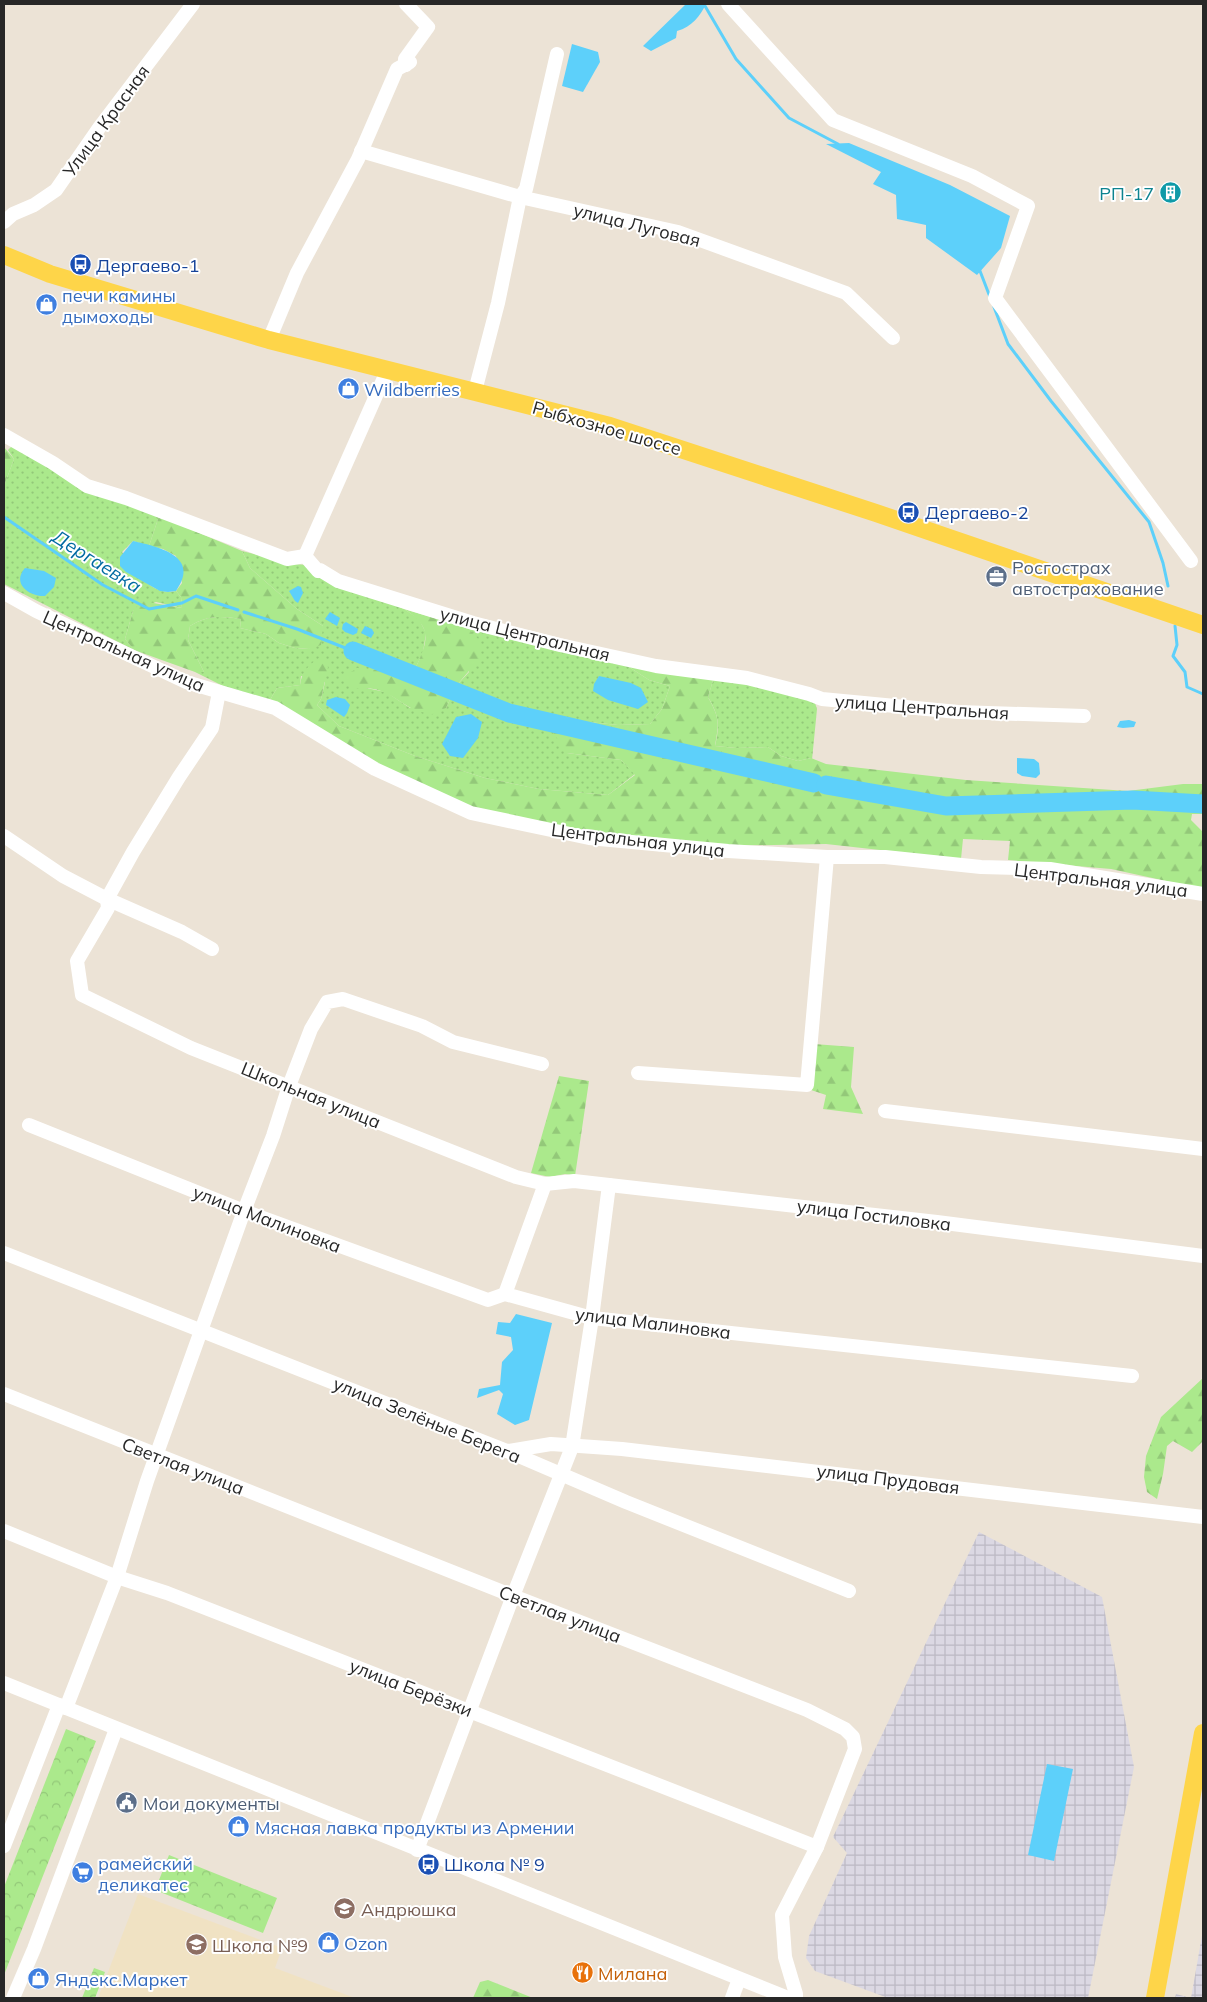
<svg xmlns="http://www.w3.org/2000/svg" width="1207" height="2002" viewBox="0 0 1207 2002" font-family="Mulish,sans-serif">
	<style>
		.industrial { fill: url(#industrial-grid) }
		.education { fill: #f0e2c3 }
		.grass { fill: url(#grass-dots) }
		.forest { fill: url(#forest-firs) }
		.park { fill: url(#park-crowns) }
		.water { fill: #5dd0fa }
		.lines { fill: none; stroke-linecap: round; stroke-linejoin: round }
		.stream { stroke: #5dd0fa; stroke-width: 3 }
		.river { stroke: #5dd0fa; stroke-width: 19 }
		.minor { stroke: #fff; stroke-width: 14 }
		.major { stroke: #fed549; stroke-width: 18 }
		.labels { text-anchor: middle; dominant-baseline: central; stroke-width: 4; stroke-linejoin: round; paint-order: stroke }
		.street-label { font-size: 18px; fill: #272727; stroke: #fff }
		.culture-label { font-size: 18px; fill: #0d838f; stroke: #fff; text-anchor: end }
		.transit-label { font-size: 18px; fill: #164399; stroke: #fff; text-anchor: start }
		.shop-label { font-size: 18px; fill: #366cbe; stroke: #fff; text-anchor: start }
		.service-label { font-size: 18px; fill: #4e5e75; stroke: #fff; text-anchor: start }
		.education-label { font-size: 18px; fill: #785e54; stroke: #fff; text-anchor: start }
		.food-label { font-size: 18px; fill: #c56008; stroke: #fff; text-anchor: start }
		.water-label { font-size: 19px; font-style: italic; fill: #006aa2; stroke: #fff }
	</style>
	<defs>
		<pattern id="industrial-grid" width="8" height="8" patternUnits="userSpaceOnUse" patternTransform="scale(1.25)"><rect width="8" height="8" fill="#dbd8e3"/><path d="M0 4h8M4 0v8" fill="none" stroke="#bcb9c3"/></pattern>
		<pattern id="grass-dots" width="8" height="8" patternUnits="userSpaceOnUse" patternTransform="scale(1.25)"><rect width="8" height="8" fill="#abe98c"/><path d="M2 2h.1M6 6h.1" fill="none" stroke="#93c879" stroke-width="1.8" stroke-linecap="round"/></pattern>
		<pattern id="forest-firs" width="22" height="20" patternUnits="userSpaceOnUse" patternTransform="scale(1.25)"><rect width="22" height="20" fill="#abe98c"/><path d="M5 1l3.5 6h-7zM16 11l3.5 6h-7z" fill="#93c879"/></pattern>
		<pattern id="park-crowns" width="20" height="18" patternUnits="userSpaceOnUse" patternTransform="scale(1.25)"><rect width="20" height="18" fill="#abe98c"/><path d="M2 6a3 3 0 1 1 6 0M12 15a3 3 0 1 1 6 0" fill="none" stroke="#93c879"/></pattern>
	</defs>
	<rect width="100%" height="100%" fill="#ece3d6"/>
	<g class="industrial">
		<polygon points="979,1532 1102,1597 1134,1767 1088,1998 888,1998 815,1971 806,1958 809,1936 847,1853 833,1837"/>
		<polygon points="1203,1930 1203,1998 1175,1998 1176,1994 1191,1998"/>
	</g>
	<polygon class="education" points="138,1894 282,1948 275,1968 355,1998 98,1998"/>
	<g class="grass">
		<path d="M 12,446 L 159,516 L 149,546 L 133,541 L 122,552 C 136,571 150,596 176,591 L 181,597 L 182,608 L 156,602 L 133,611 L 125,639 L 134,650 L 4,584 L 4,486 L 14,459 L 8,450 Z"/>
		<path d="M 242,551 L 294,564 L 307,565 L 404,609 L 419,619 L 426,633 L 423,652 L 416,667 L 396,676 L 377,670 L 366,688 L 386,692 L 410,708 L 446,708 L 457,685 L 469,672 L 468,628 L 626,665 L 649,680 L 670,686 L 662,709 L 650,724 L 618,725 L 569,720 L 567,753 L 621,760 L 635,774 L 608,795 L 539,789 L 485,778 L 415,756 L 339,726 L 317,705 L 321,699 L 325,682 L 301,676 L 300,685 L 277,688 L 270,700 L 225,687 L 195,672 L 204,672 L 188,640 L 190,626 C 207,615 222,616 241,619 L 240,628 L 266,634 L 279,643 L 295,648 L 309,649 L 323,626 L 297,609 L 250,568 Z"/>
		<path d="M 714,677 L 814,700 L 817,709 L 812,760 L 811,758 L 798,761 L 781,756 L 768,747 L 736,748 L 715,746 C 720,724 719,716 708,697 Z"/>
	</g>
	<g class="forest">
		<polygon points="4,447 14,459 4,486"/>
		<path d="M 159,516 L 242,551 L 250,568 L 297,609 L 323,626 L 321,645 L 309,649 L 295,648 L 279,643 L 266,634 L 240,628 L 241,619 C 222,616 207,615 190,626 L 188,640 L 204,672 L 195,672 L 134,650 L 125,639 L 133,611 L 142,601 L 182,608 L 181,597 L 176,591 L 182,583 L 176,556 L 163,549 L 149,546 Z"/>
		<path d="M 404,609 L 468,628 L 479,640 L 480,658 L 457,685 L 446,708 L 431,715 C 424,712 415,711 409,707 C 387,694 381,686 353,689 L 344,677 L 357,668 L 377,670 L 396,676 L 416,667 C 429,639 432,627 404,609 Z"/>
		<path d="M 322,656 L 328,667 L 321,699 L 317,705 L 339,726 L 415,756 L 485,778 L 539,789 L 608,795 L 635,775 L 621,760 L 567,753 L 552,731 L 569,720 L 618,725 L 650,724 L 662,709 L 670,686 L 649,680 L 626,665 L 714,677 L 708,697 C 720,719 719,722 715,746 L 736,748 L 768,747 L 781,756 L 798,761 L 811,758 L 826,764 L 966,780 L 1128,791 L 1183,784 L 1203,784 L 1203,814 L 1192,814 L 1191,820 L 1203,832 L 1203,889 L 1111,869 L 1008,860 L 1010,841 L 963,839 L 961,859 L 826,844 L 714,846 L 646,840 L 546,824 L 469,809 L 412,786 L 270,700 L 277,688 L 300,685 C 302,670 310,664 322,656 Z"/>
		<polygon points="814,1044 854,1047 851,1087 863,1114 823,1109 826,1095 811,1090"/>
		<polygon points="559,1076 589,1081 575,1176 565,1174 550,1177 531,1173"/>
		<polygon points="1203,1378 1203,1441 1192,1452 1173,1441 1167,1446 1163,1474 1157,1499 1147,1492 1144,1477 1146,1456 1161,1417"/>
		<polygon points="488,1980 533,1998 473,1998 480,1982"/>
	</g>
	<g class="park">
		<polygon points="66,1729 96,1741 4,1975 4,1887"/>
		<polygon points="169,1855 277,1898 263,1933 155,1890"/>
		<polygon points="94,1968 105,1972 95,1998 82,1998"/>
	</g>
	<g class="water">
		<path d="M 686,4 L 706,4 C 700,16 692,27 677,31 L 676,38 L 651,51 L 643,46 Z"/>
		<polygon points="572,44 598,52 600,62 583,92 562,86"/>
		<polygon points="849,143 950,185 1010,216 1001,248 977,275 926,238 926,225 897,219 896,195 873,184 881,172 826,144"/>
		<path d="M 133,541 C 159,547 201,556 176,591 L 168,592 L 160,591 L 126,572 L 120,566 L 120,557 Z"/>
		<path d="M 25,568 L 44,571 L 56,578 L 54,587 L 45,596 C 30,597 11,584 25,568 Z"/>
		<polygon points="298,586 301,587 303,593 298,603 295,601 289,591"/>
		<polygon points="330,612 340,618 337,626 325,619"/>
		<polygon points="346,622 358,629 357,633 353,635 345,632 342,629 343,624"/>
		<polygon points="365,626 372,629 374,633 371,638 361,633"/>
		<polygon points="599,676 631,683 641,688 648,702 638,709 608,700 593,691 594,684"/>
		<polygon points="336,697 345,699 350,705 347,713 344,717 326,705 327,700"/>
		<polygon points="471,714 482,722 478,738 463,758 450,756 442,744 456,717"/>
		<polygon points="1129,720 1136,722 1134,727 1123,728 1117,727 1120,721"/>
		<polygon points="1017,758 1034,759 1039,763 1040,774 1036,778 1022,776 1017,773"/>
		<polygon points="516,1314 552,1323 529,1420 515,1425 497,1414 503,1394 499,1390 477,1398 479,1389 500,1385 502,1362 513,1350 511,1337 496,1334 498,1322 510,1323"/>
		<polygon points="1047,1764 1073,1769 1054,1861 1028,1855"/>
	</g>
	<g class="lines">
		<g class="stream">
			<polyline points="705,6 736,59 789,118 838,144"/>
			<polyline points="980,271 990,297"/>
			<polyline points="994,307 1008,344 1051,401 1149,522 1163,563 1168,586"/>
			<polyline points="4,517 103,585 149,609 182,603 196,596 238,610"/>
			<polyline points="244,612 297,629 353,651"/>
			<polyline points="1175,626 1177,645 1173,656 1185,672 1187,687 1203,694"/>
		</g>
		<g class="river">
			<polyline points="353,651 509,713 814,783"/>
			<polyline points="826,785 946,806 1133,800 1203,804"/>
		</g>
		<g class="minor">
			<polyline points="728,4 833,120 972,176 1028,206 995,298 1191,561"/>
			<polyline points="406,65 405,59 428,27 406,4"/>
			<polyline points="361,151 520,197 678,232 846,293 893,338"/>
			<polyline points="4,222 13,214 34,205 56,190 99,128 193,4"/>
			<polyline points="269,340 297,273 358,159 397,69 410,62"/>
			<polyline points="475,391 498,303 520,197 526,189 557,54"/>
			<polyline points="4,435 53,463 87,486 126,498 287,559 305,556 318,571 320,570 338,581 473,623 560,645 656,666 747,678 809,694 822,699 958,712 1084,716"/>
			<polyline points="305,556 387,371"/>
			<polyline points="4,593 36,611 186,682 275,708 375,769 471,813 589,838 728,851 827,857 885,857 981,867 1050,869 1203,894"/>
			<polyline points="219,692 212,728 179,777 133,852 107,899 108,908 77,961 82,995 191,1048 516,1177 545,1184 574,1181 937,1222 1203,1256"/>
			<polyline points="4,836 63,876 107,899 182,932 212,949"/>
			<polyline points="638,1073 807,1085 827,857"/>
			<polyline points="885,1111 1203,1149"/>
			<polyline points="29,1125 244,1211 488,1300 505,1294 592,1318 1132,1376"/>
			<polyline points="4,1253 507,1451 626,1502 849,1591"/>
			<polyline points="505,1294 545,1184"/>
			<polyline points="4,1394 513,1596 807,1710 845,1729 853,1737 855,1749 817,1847 782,1915 785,1957 796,1994 796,1998"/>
			<polyline points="508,1451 551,1444 622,1449 1203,1517"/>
			<polyline points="4,1531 117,1577 167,1593 817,1847"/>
			<polyline points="4,1683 788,1998"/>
			<polyline points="66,1708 117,1577 147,1481 244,1211 273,1136 289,1086 311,1029 327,1002 343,999 422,1026 453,1042 542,1064"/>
			<polyline points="4,1846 59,1705"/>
			<polyline points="417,1850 513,1596 572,1447 592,1318 609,1185"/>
			<polyline points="13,1998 34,1949 116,1729"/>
			<polyline points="732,1998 739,1979"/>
		</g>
		<g class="major">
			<polyline points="4,255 50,274 269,340 610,426 876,513 1203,625"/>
			<polyline points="1155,1998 1203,1733"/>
		</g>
	</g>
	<defs>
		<symbol id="building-disc" viewBox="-11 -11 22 22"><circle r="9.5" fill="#0f9aa8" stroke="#fff"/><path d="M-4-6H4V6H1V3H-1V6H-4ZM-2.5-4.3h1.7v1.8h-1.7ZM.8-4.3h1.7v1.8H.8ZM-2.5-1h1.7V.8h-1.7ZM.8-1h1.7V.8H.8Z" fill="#fff"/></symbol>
		<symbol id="bus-disc" viewBox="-11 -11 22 22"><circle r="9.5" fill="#1a4fb4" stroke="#fff"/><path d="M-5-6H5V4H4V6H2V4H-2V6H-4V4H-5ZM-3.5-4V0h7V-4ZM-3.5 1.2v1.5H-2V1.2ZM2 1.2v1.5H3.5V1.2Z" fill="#fff"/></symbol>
		<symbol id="shop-disc" viewBox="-11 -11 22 22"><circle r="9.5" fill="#3f7fe0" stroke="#fff"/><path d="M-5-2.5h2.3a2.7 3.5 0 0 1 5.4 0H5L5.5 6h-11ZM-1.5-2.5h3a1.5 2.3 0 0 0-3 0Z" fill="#fff"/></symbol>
		<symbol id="office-disc" viewBox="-11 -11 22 22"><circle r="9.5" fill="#5c6f8a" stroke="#fff"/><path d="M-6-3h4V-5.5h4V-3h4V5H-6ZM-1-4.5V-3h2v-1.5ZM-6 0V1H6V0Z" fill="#fff"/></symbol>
		<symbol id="civic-disc" viewBox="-11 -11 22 22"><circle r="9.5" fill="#5c6f8a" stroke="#fff"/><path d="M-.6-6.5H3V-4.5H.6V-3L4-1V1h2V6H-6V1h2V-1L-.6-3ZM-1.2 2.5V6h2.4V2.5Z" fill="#fff"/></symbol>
		<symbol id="supermarket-disc" viewBox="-11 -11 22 22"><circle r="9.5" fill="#3f7fe0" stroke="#fff"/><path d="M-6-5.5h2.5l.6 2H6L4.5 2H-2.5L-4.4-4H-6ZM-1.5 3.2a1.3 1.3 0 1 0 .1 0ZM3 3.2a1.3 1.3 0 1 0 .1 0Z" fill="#fff"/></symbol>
		<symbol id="school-disc" viewBox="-11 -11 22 22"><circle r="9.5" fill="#8d6e63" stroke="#fff"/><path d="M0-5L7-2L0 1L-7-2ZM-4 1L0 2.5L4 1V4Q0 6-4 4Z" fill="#fff"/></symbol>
		<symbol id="restaurant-disc" viewBox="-11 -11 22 22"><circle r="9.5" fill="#e8710a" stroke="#fff"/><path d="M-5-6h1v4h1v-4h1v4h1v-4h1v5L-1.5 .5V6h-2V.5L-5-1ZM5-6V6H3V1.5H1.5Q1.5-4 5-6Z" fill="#fff"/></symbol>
	</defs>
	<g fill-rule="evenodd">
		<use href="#building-disc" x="1158" y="180" width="25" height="25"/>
		<use href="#bus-disc" x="68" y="252" width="25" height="25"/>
		<use href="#shop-disc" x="34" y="292" width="25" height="25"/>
		<use href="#shop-disc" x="336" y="376" width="25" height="25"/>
		<use href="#bus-disc" x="896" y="500" width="25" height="25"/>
		<use href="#office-disc" x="984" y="564" width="25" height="25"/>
		<use href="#civic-disc" x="114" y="1790" width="25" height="25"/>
		<use href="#shop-disc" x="226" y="1814" width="25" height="25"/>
		<use href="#bus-disc" x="416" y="1852" width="25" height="25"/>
		<use href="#supermarket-disc" x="70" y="1860" width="25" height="25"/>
		<use href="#school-disc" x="332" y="1896" width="25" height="25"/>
		<use href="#shop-disc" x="316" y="1930" width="25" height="25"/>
		<use href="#school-disc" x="184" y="1932" width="25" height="25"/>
		<use href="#restaurant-disc" x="570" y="1960" width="25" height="25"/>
		<use href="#shop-disc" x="26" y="1966" width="25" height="25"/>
	</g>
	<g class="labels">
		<g class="street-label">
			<text transform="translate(106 121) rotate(-54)">Улица Красная</text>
			<text transform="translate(637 225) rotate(14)">улица Луговая</text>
			<text transform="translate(607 428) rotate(16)">Рыбхозное шоссе</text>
			<text transform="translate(525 634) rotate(14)">улица Центральная</text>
			<text transform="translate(124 651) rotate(24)">Центральная улица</text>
			<text transform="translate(922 707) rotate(4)">улица Центральная</text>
			<text transform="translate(638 840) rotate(7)">Центральная улица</text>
			<text transform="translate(1101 880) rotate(7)">Центральная улица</text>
			<text transform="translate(311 1095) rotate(22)">Школьная улица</text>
			<text transform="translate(874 1215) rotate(7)">улица Гостиловка</text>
			<text transform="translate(267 1219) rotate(21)">улица Малиновка</text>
			<text transform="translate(653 1323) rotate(7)">улица Малиновка</text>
			<text transform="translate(427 1420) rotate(22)">улица Зелёные Берега</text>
			<text transform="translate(183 1466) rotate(21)">Светлая улица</text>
			<text transform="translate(888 1479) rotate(7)">улица Прудовая</text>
			<text transform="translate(560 1614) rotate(21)">Светлая улица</text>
			<text transform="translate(411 1688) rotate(21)">улица Берёзки</text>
		</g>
		<g class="culture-label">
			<text x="1154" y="193">РП-17</text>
		</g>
		<g class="transit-label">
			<text x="96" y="265">Дергаево-1</text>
			<text x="925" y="512">Дергаево-2</text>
			<text x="444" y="1864">Школа № 9</text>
		</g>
		<g class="shop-label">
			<text x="62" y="295">печи камины<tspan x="62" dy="21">дымоходы</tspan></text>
			<text x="364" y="389">Wildberries</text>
			<text x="255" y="1827">Мясная лавка продукты из Армении</text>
			<text x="98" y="1863">рамейский<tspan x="98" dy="21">деликатес</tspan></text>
			<text x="344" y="1943">Ozon</text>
			<text x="55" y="1979">Яндекс.Маркет</text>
		</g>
		<g class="service-label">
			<text x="1012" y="567">Росгострах<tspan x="1012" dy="21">автострахование</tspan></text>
			<text x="143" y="1803">Мои документы</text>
		</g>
		<g class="education-label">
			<text x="361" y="1909">Андрюшка</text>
			<text x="212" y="1945">Школа №9</text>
		</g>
		<g class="food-label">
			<text x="598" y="1973">Милана</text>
		</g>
		<g class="water-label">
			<text transform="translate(97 561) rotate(32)">Дергаевка</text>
		</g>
	</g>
	<rect width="1207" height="2002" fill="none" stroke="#272727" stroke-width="10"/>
</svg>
